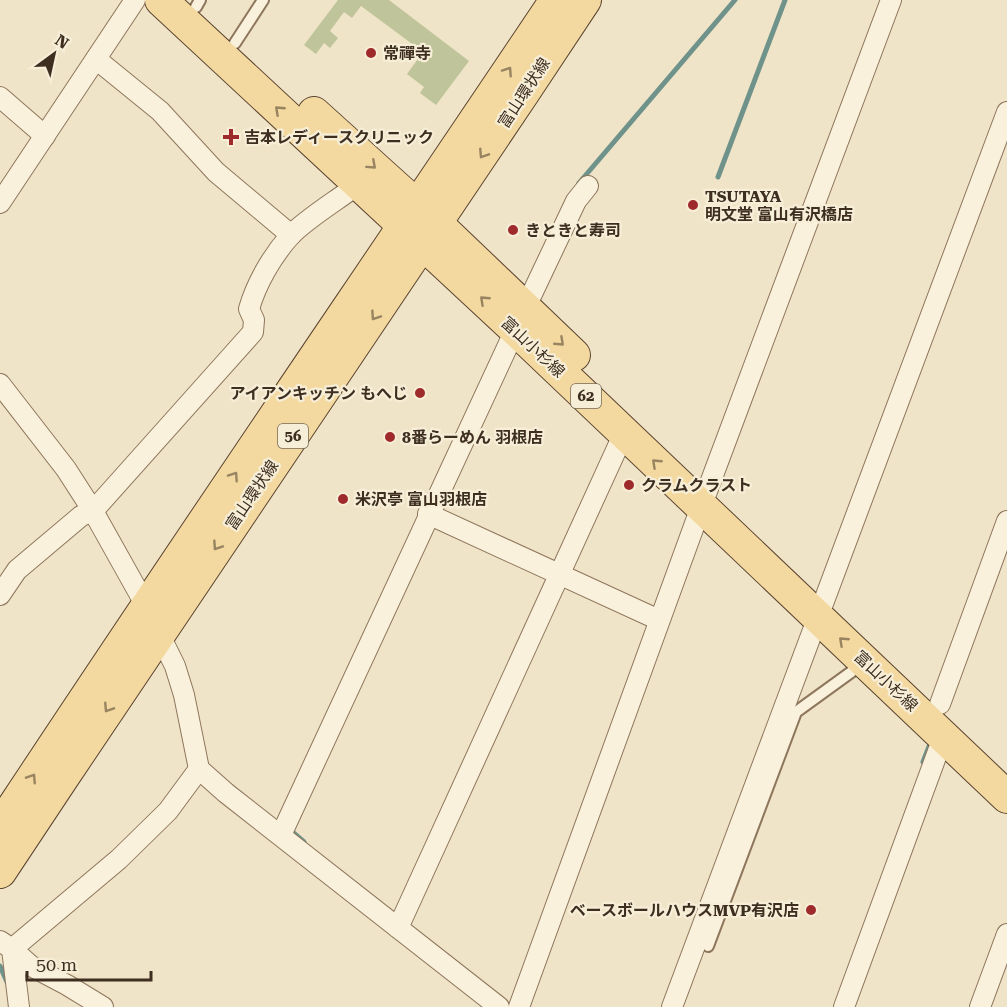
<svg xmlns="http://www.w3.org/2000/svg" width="1007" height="1007" viewBox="0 0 1007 1007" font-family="'Roboto Serif','Noto Sans JP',serif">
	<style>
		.cemetery { fill: #bfc49a }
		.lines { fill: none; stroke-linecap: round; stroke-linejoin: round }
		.stream { stroke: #6f938a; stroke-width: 5 }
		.service-casing { stroke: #8d765c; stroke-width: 14 }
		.minor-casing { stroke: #8d765c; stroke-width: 22 }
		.primary-casing { stroke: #5b4430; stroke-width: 34 }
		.service { stroke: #faf1dc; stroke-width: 10 }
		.minor { stroke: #faf1dc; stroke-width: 20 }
		.primary { stroke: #f3d9a0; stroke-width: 32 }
		.oneway { stroke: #988460 }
		.poi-dot { fill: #9e2a2b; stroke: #f7eed8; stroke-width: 2 }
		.labels { text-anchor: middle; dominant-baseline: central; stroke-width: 4.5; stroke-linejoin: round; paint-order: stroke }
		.shield { fill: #f7eed8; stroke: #756857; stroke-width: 1.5 }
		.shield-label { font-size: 15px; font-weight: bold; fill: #3d2e20 }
		.poi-label { font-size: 16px; font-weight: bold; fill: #3d2e20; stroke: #f7eed8; text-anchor: start }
		.street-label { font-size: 16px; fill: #3d2e20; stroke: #f7eed8 }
	</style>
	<rect width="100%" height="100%" fill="#f0e4c8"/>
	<polygon class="cemetery" points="338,0 389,0 469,61 436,105 420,93 424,87 407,74 423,52 361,6 352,18 344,12 330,31 338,38 330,48 324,43 316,54 304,45"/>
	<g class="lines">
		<g class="stream">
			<polyline points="718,177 785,0"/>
			<polyline points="579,183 735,0"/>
			<polyline points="923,762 930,744"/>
			<polyline points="289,829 304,842"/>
			<polyline points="0,966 7,982"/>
		</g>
		<defs>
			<g id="service">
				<polyline points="196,7 200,0"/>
				<polyline points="235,43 263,0"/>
				<polyline points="708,946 796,712 854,670"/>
			</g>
			<g id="minor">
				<polyline points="96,59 160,111 216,172 291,235"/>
				<polyline points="0,97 45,136"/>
				<polyline points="0,203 135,0"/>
				<polyline points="0,384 66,469 93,511 140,595 175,666 184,695 199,769 226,793 499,1007"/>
				<polyline points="428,514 659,620"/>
				<path d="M 0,595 L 17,570 L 81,516 L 93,511 L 253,332 L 254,320 L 249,309 C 256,284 272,256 290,236 C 304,221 331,204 349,191 L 357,182"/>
				<polyline points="940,704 1007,521"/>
				<polyline points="281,835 530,298 576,201 588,186"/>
				<polyline points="398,928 624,433"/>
				<polyline points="0,941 12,949 19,1007"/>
				<polyline points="103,1007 67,985 31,966 12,949 119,859 168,811 199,769"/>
				<polyline points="519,1007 697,518 891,0"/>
				<polyline points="672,1007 1007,112"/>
				<polyline points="844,1007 944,735"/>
				<polyline points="980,1007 1007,934"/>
			</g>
			<g id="primary">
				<polyline points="161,0 516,330 1007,797"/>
				<polyline points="314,113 437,224 574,355"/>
				<path d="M 0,827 C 183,549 371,276 556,0"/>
				<path d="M 0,872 C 193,580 392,292 585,0"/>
			</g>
		</defs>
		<use href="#service" class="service-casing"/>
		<use href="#minor" class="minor-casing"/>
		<use href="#primary" class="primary-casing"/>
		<use href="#service" class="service"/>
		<use href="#minor" class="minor"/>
		<use href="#primary" class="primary"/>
	</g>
	<defs><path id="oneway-chevron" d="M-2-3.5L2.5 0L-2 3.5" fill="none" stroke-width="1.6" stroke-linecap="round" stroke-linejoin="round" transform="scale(1.5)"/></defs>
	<g class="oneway">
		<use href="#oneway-chevron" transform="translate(508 71) rotate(-56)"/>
		<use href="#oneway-chevron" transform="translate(279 110) rotate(-137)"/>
		<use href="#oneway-chevron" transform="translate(483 154) rotate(123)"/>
		<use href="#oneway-chevron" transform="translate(372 165) rotate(42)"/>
		<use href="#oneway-chevron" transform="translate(484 300) rotate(-137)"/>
		<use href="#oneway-chevron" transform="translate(375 316) rotate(124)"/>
		<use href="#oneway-chevron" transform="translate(560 342) rotate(43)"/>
		<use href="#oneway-chevron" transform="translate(656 463) rotate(-137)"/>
		<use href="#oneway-chevron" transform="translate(234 476) rotate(-56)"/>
		<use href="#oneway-chevron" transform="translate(217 546) rotate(124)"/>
		<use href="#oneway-chevron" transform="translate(843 641) rotate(-137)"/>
		<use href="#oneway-chevron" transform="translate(108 708) rotate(123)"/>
		<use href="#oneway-chevron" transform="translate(32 778) rotate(-57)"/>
	</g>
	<g class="poi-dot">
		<circle cx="371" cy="53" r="6"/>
		<path d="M228 128h6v6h6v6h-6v6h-6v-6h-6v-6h6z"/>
		<circle cx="693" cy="205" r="6"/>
		<circle cx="513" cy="230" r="6"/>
		<circle cx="420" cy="393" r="6"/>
		<circle cx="390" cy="437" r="6"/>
		<circle cx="629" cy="485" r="6"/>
		<circle cx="343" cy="499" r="6"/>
		<circle cx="811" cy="910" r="6"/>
	</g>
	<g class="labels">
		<g class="shield">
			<rect x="571" y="384" width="30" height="24" rx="4.5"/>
			<rect x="278" y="424" width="30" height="24" rx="4.5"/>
		</g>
		<g class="shield-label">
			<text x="586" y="396">62</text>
			<text x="293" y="436">56</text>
		</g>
		<g class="poi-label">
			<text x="383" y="53">常禪寺</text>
			<text x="244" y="137">吉本レディースクリニック</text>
			<text x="705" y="196">TSUTAYA<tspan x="705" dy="18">明文堂 富山有沢橋店</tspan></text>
			<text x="525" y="230">きときと寿司</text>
			<text x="408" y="393" text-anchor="end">アイアンキッチン もへじ</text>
			<text x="402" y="437">8番らーめん 羽根店</text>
			<text x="641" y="485">クラムクラスト</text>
			<text x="355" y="499">米沢亭 富山羽根店</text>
			<text x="799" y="910" text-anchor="end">ベースボールハウスMVP有沢店</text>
		</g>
		<g class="street-label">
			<text transform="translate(524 93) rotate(-57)">富山環状線</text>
			<text transform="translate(533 347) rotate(43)">富山小杉線</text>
			<text transform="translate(252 495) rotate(-56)">富山環状線</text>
			<text transform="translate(886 681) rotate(43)">富山小杉線</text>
		</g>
	</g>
	<g transform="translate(54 54) rotate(33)" stroke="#f7eed8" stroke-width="4.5" paint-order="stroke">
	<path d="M0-4.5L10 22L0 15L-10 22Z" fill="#3d2e20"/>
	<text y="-9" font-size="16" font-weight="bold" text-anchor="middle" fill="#3d2e20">N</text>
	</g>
	<path d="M27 971v9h124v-9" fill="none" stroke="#3d2e20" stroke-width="3"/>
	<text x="36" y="971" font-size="18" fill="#3d2e20" stroke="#f7eed8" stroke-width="4.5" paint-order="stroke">50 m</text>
</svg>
